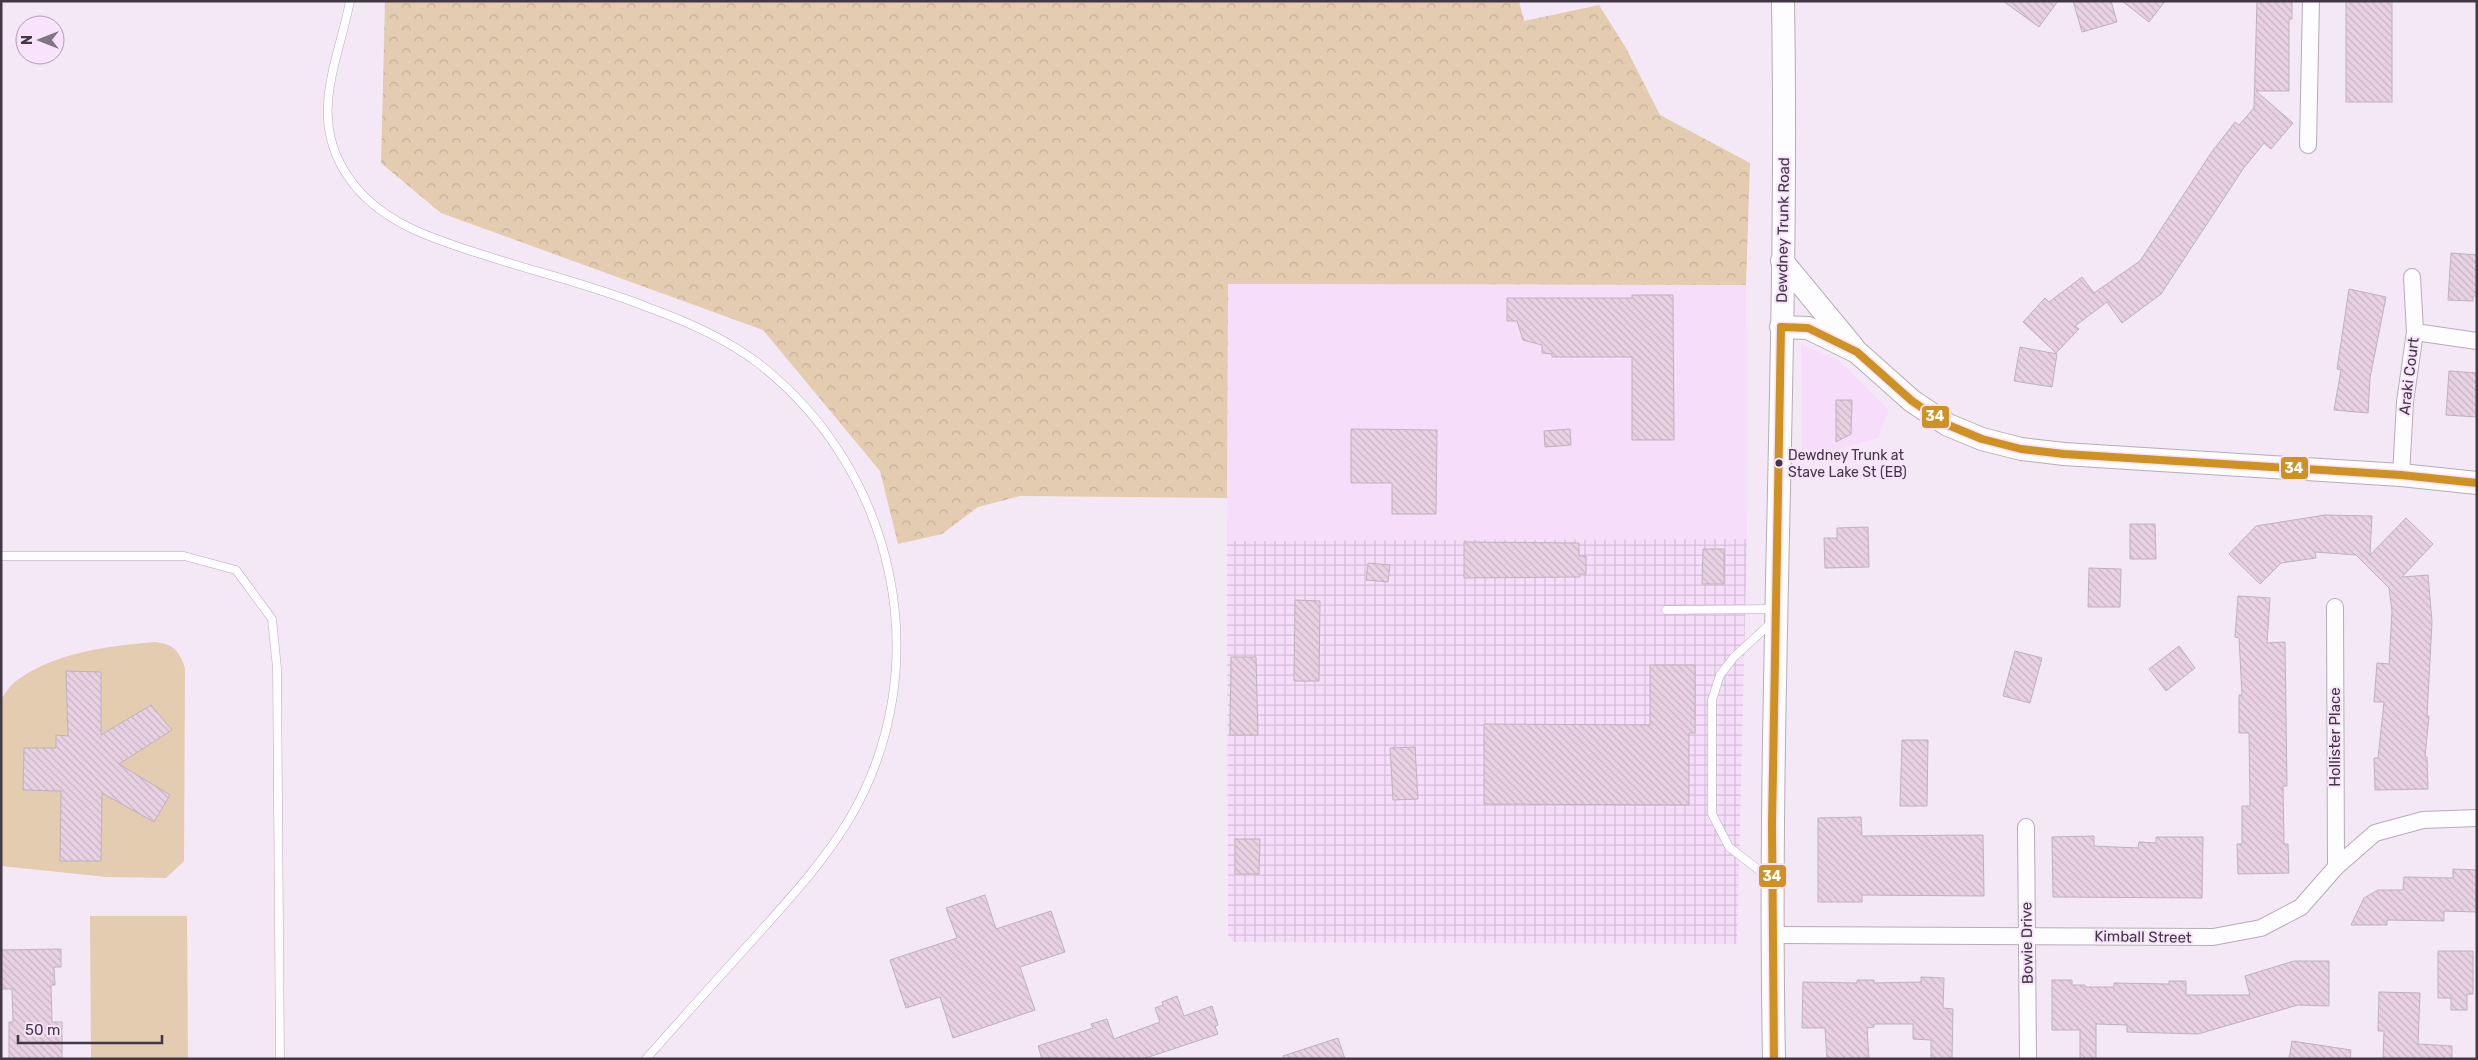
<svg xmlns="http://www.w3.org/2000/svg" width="2478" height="1060" viewBox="0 0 2478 1060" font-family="Rubik,sans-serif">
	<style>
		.built { fill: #f6defa }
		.industrial { fill: url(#industrial-grid) }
		.forest { fill: url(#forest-crowns) }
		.garden { fill: #e4ccb1 }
		.building { fill: url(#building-back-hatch); stroke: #beb2bc }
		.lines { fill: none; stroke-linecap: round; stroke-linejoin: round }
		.lane-casing { stroke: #b6acb8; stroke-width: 9 }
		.street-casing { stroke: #b6acb8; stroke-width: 18 }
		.secondary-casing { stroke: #b6acb8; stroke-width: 24 }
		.lane { stroke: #fdfcfe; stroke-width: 8 }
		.street { stroke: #fdfcfe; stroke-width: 16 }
		.secondary { stroke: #fdfcfe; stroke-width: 22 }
		.bus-1-casing { stroke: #f8e2fc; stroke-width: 11 }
		.bus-1 { stroke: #ce9122; stroke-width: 8 }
		.bus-dot { fill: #423744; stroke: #f8e2fc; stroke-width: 2 }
		.labels { text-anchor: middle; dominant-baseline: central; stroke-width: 4; stroke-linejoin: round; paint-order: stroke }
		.bus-label { font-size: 14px; fill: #423744; stroke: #f8e2fc; text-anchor: start }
		.street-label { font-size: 15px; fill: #423744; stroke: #f8e2fc }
		.line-badge { stroke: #f8e2fc; stroke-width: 2 }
		.badge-label { font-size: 14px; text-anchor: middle; font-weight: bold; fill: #fff }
	</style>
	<defs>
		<pattern id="industrial-grid" width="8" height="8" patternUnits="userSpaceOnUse" patternTransform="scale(1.25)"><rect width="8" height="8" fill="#f6defa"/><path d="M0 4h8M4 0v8" fill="none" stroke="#d4bfd8"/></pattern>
		<pattern id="forest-crowns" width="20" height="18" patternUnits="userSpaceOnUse" patternTransform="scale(1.25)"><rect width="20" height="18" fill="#e4ccb1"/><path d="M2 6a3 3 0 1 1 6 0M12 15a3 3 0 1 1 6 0" fill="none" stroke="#c5b099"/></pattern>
		<pattern id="building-back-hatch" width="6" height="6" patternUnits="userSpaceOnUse" patternTransform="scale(1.25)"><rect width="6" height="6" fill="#e8d1e3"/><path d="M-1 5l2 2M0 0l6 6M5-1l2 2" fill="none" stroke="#c8b4c4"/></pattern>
	</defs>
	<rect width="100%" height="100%" fill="#f4e8f6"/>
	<g class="built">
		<polygon points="1228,284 1746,285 1747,539 1227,541"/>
		<polygon points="1801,344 1839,360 1889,410 1878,438 1802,460"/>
	</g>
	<polygon class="industrial" points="1747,539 1737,944 1234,942 1228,935 1227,541"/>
	<polygon class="forest" points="385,1 1519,1 1524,21 1599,5 1626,48 1660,115 1750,163 1746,285 1228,284 1227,498 1020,496 978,507 942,534 898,544 880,471 763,330 441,213 381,163"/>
	<g class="garden">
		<path d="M 155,642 C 173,644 179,650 185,668 L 184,861 L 166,878 L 106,877 L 1,866 L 1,699 C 6,693 10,685 16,681 C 55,652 108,646 155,642 Z"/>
		<polygon points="90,916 187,916 188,1059 91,1059"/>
	</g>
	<g class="building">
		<polygon points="2003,1 2058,1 2039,27"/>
		<polygon points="2073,1 2111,1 2117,22 2082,32"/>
		<polygon points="2122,1 2165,1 2149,22"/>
		<polygon points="2257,1 2292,1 2292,19 2289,19 2289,91 2256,91 2293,123 2271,149 2264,143 2243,169 2161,294 2122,323 2107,302 2075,326 2079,329 2056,353 2023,322 2045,298 2049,302 2082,277 2094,293 2140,261 2211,153 2235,122 2239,125 2254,108"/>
		<rect x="2346" y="1" width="46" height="101"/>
		<polygon points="2451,253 2477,255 2477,296 2473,296 2473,301 2448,300"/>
		<polygon points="2349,289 2386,297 2370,378 2368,413 2334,410 2341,370 2337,369"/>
		<polygon points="1632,295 1673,295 1674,440 1632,440 1632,357 1552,357 1552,354 1542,353 1542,345 1523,340 1517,321 1507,321 1507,298 1632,298"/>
		<polygon points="2020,347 2057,354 2052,387 2014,381"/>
		<polygon points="2449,371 2477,373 2477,417 2446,415"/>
		<polygon points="1836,400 1852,400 1851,434 1836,442"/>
		<polygon points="1351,429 1437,430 1436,514 1392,514 1392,483 1351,483"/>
		<polygon points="1570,429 1571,445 1545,447 1544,431"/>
		<polygon points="2325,515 2372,516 2370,555 2406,518 2433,544 2402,577 2428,575 2432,622 2427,716 2429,716 2425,757 2427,757 2428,789 2375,790 2374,758 2378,758 2384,702 2374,702 2377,663 2389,664 2392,611 2389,588 2356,555 2315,552 2316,558 2281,563 2260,584 2229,554 2256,526"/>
		<polygon points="2130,524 2155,524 2156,559 2130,559"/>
		<polygon points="1868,527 1869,567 1825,568 1824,538 1837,538 1837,528"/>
		<polygon points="1464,542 1579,543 1579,556 1586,556 1586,574 1580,574 1580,577 1464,578"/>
		<polygon points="1703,549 1724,549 1724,584 1702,584"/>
		<polygon points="1368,563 1390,565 1388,582 1366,580"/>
		<polygon points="2089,568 2121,569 2120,607 2088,607"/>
		<polygon points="2238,596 2270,598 2267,643 2285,642 2287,786 2283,786 2284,844 2288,844 2289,873 2238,874 2237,844 2242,844 2242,806 2250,806 2249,733 2239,733 2239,695 2242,695 2239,638 2235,637"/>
		<polygon points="1295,600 1320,601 1319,681 1294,681"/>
		<polygon points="2179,646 2195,668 2166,691 2149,669"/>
		<polygon points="2015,651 2042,658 2030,703 2003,696"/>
		<polygon points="1231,657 1256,657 1258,735 1230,735"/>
		<polygon points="1650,665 1695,665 1695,733 1689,733 1689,805 1484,804 1484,724 1650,725"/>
		<polygon points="66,671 101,672 101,735 151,705 172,730 119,764 170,795 154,822 102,793 101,861 60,861 61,791 23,790 24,748 56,748 56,735 68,736"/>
		<polygon points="1902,740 1928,740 1927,806 1900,806"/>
		<polygon points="1415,747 1418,799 1393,800 1390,748"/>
		<polygon points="1861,817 1862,836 1983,835 1984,896 1862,895 1862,902 1818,902 1818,818"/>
		<polygon points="2094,836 2094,846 2138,848 2139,842 2156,843 2156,837 2203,837 2202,898 2053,897 2052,837"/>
		<polygon points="1235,839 1260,839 1259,874 1235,874"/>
		<polygon points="2453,869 2477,870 2477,912 2444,911 2444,921 2387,920 2387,925 2351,925 2364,898 2378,890 2403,890 2404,877 2453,878"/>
		<polygon points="985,895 996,929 1051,911 1065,952 1020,967 1035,1010 953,1038 940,997 906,1008 890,960 957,938 946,908"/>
		<polygon points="61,949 61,967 54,967 55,985 51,985 52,1022 62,1022 62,1059 9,1059 9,1022 13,1022 12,989 1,989 1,950"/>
		<polygon points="2438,951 2473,951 2473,994 2467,994 2467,1010 2451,1010 2451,998 2438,998"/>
		<polygon points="2294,961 2329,961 2329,1006 2298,1005 2198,1034 2127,1032 2127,1025 2096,1024 2096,1059 2080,1059 2080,1030 2052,1030 2052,980 2072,980 2072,985 2085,985 2085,987 2114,987 2114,983 2169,984 2169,981 2186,981 2186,995 2250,995 2245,976"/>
		<polygon points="1921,977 1944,978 1943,1008 1953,1009 1952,1059 1931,1059 1931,1040 1913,1039 1913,1024 1874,1024 1874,1027 1867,1028 1869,1059 1827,1059 1825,1028 1802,1028 1803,982 1857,983 1857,980 1874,980 1874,983 1921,982"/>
		<polygon points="2379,992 2420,993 2418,1044 2452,1046 2452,1059 2383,1059 2384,1031 2378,1031"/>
		<polygon points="1177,996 1184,1016 1212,1006 1218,1025 1215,1026 1218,1034 1143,1059 1042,1059 1038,1046 1093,1028 1091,1024 1107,1019 1114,1039 1160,1022 1155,1008 1163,1005 1162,1002"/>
		<polygon points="1338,1038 1345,1059 1284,1059 1283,1056"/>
		<polygon points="2292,1041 2351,1050 2350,1059 2289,1059"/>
	</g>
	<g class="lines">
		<defs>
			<g id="lane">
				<path d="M 350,1 C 338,63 307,118 349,178 C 382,226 441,241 493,258 C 544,274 597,287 647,307 C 686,321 725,338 758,363 C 896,470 939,666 850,818 C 825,860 791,897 759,933 C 721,975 683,1017 646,1059"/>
				<polyline points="1,556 184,556 236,570 272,619 277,668 280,1059"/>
				<polyline points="1666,610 1774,609"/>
				<polyline points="1768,877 1729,847 1712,814 1712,700 1720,675 1734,657 1772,622"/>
			</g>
			<g id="street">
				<polyline points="2308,145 2311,1"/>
				<polyline points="2415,332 2477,341"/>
				<polyline points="2401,475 2405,402 2415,332 2412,277"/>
				<polyline points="2335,607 2336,867"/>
				<polyline points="2026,827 2028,1059"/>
				<polyline points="1772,935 2213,937 2261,928 2301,907 2336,867 2375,833 2423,820 2477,818"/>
			</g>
			<g id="secondary">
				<polyline points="1782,261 1853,347"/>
				<polyline points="1781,327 1808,328 1857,352 1912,401 1948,425 1982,439 2021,449 2064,454 2401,475 2477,483"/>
				<path d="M 1774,1059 C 1767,706 1789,354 1783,1"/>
			</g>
		</defs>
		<use href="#lane" class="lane-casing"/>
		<use href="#street" class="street-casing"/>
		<use href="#secondary" class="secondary-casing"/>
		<use href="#lane" class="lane"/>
		<use href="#street" class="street"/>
		<use href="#secondary" class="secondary"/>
		<defs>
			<g id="bus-1">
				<polyline points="1781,327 1808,328 1857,352 1912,401 1948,425 1982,439 2021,449 2064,454 2401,475 2477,483"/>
				<polyline points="1774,1059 1772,825 1781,327"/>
			</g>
		</defs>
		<use href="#bus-1" class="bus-1-casing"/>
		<use href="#bus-1" class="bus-1"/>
	</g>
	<circle class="bus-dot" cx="1779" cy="463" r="4.5"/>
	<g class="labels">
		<g class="bus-label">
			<text x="1788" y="455">Dewdney Trunk at<tspan x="1788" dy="17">Stave Lake St (EB)</tspan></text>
		</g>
		<g class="street-label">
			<text transform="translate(1783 230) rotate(-89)">Dewdney Trunk Road</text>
			<text transform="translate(2409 376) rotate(-83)">Araki Court</text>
			<text transform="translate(2335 737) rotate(-90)">Hollister Place</text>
			<text transform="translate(2143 937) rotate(1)">Kimball Street</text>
			<text transform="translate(2027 943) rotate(-91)">Bowie Drive</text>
		</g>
	</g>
	<g class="line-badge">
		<rect x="1921" y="405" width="29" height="24" rx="5" fill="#ce9122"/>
		<rect x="2280" y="456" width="29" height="24" rx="5" fill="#ce9122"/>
		<rect x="1758" y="864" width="29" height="24" rx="5" fill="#ce9122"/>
	</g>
	<g class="badge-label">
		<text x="1935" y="421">34</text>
		<text x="2294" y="473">34</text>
		<text x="1772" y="881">34</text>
	</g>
	<rect width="2478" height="1060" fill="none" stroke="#423744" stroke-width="5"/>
	<g transform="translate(40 40) rotate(270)"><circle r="24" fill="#f8e2fc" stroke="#af9eb2"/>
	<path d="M0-4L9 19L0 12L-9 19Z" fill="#807582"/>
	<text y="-8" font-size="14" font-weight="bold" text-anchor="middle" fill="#423744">N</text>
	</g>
	<path d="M18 1035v8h144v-8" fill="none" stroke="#423744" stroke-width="2.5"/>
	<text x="25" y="1035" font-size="15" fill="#423744" stroke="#f8e2fc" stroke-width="4" paint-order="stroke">50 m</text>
</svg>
